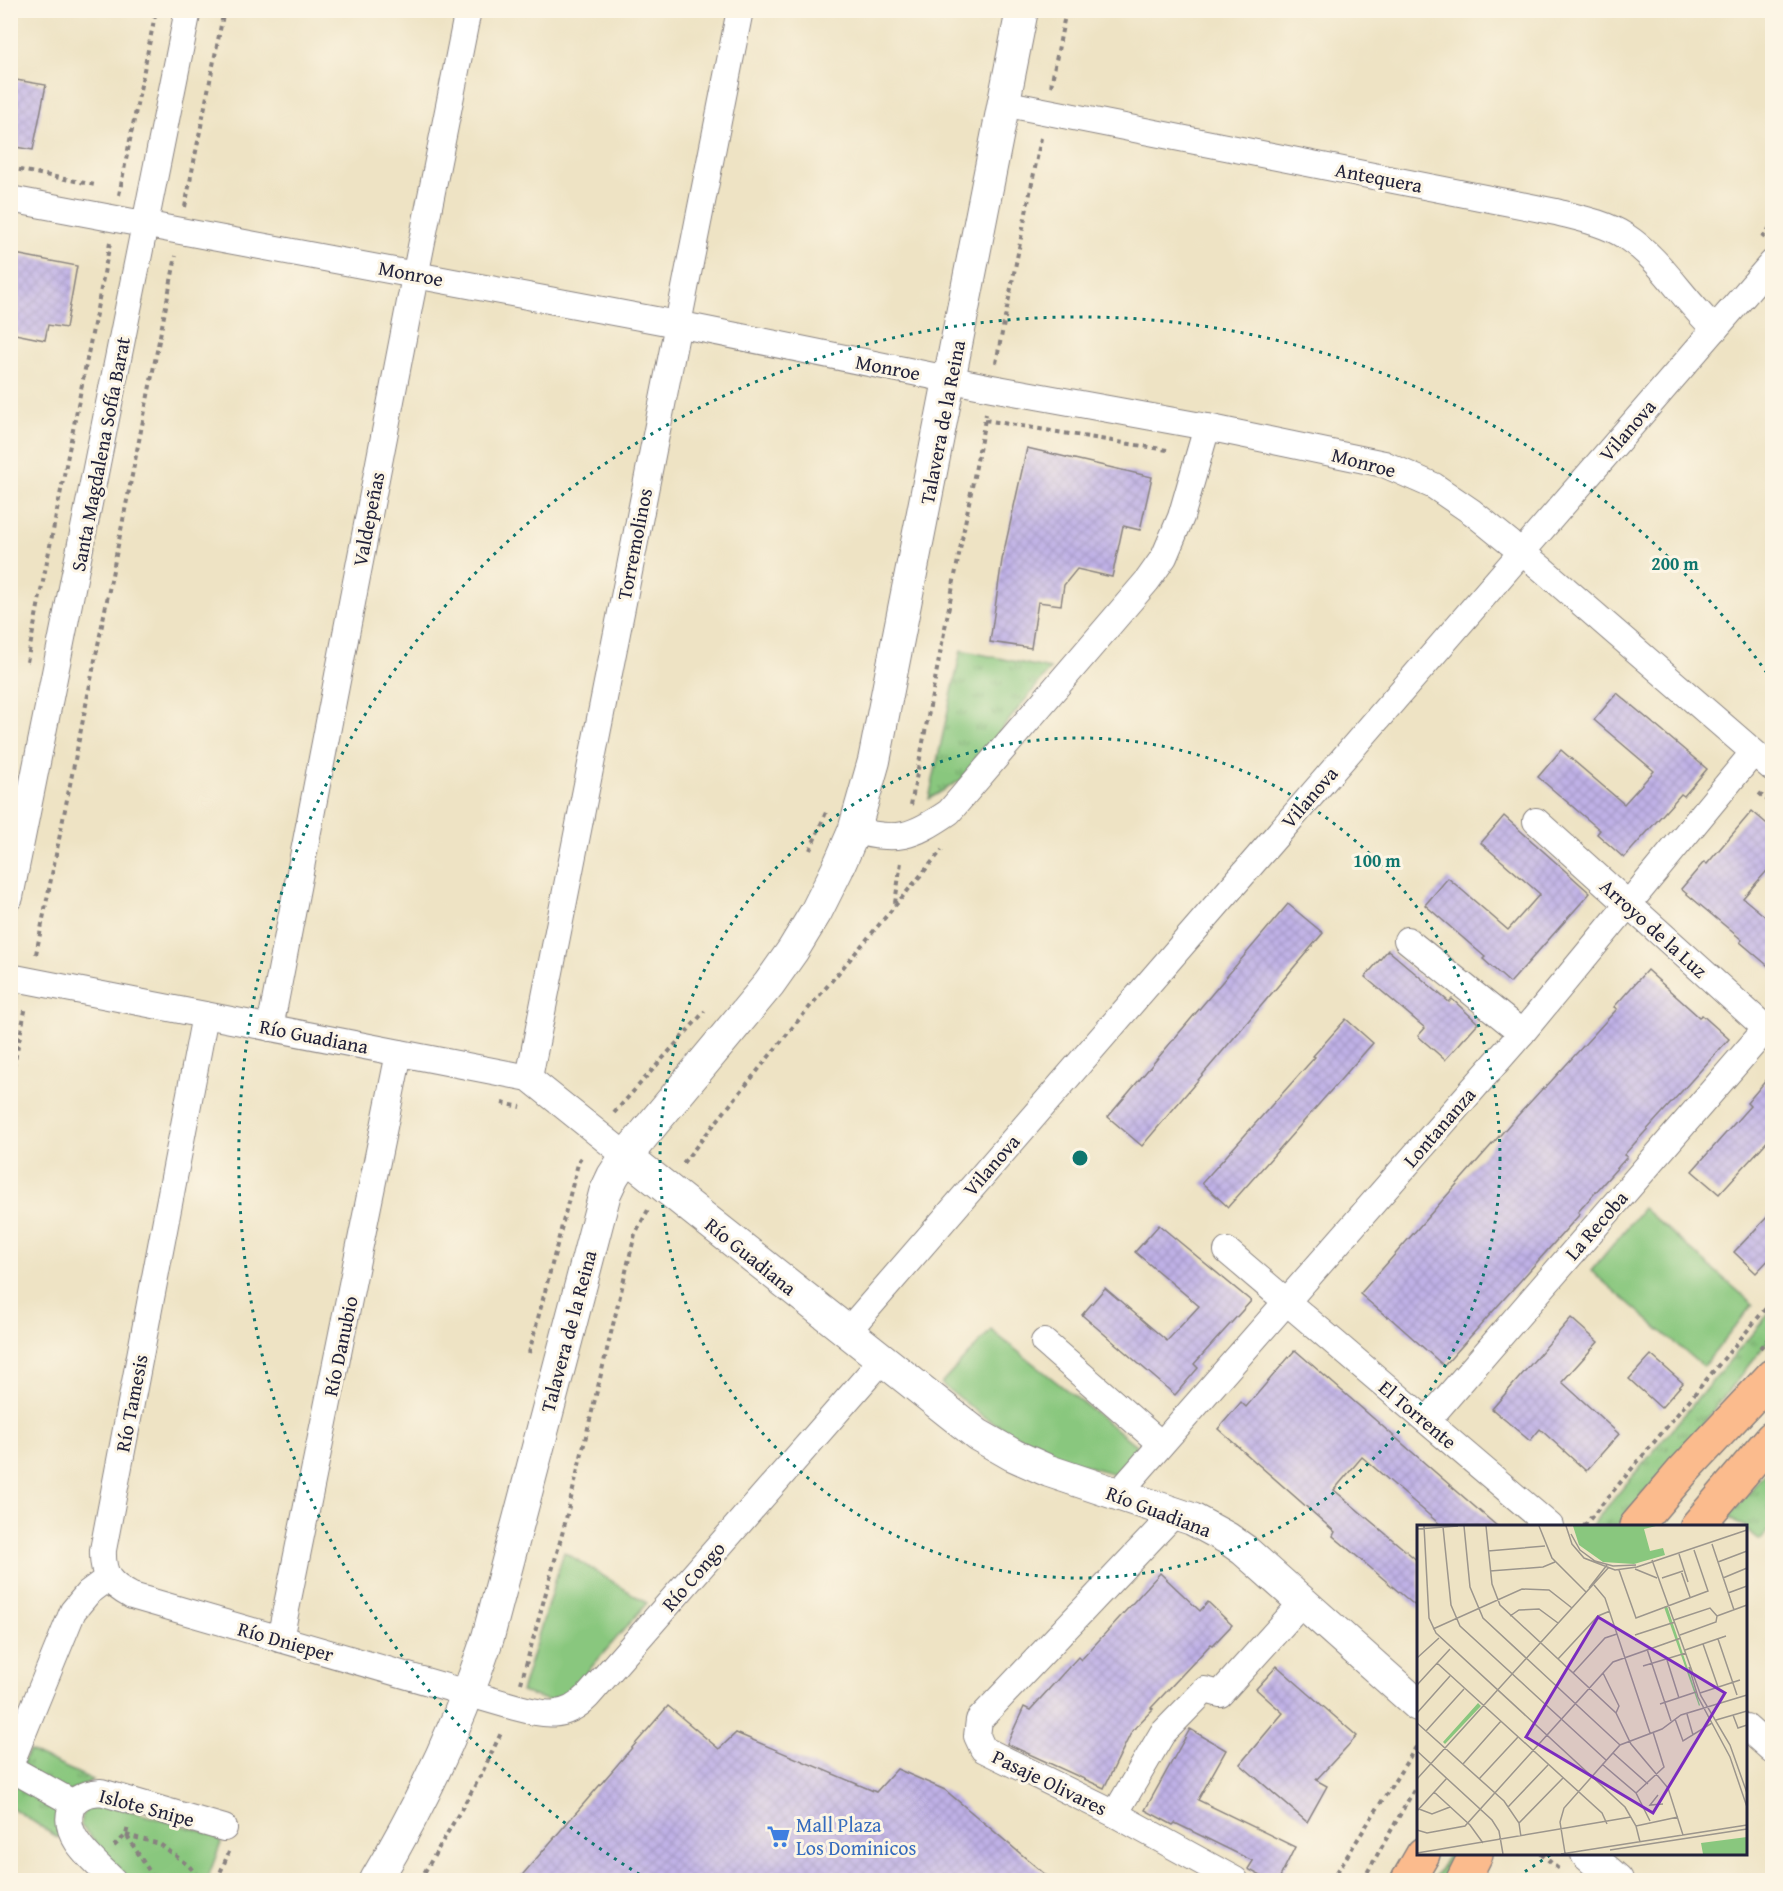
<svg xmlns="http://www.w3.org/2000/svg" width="1783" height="1891" viewBox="0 0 1783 1891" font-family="'Gentium Book Plus',serif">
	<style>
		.grass { fill: url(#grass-tufts); stroke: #56745c; stroke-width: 1.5 }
		.green { fill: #89c77e; stroke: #56745c; stroke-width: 1.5 }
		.building { fill: url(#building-cross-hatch) }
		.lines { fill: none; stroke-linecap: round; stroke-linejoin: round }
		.minor-casing { stroke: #888280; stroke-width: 28 }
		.tertiary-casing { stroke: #888280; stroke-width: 34 }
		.primary-casing { stroke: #888280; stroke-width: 36 }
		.path { stroke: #888280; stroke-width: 4; stroke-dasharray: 4.5 4.5; stroke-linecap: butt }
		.minor { stroke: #fff; stroke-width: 26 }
		.tertiary { stroke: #fff; stroke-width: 32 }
		.primary { stroke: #fbbb8d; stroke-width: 33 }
		.ring { fill: none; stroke: #0f766e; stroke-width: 3; stroke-dasharray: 3 6 }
		.labels { text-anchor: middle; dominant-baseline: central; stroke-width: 6; stroke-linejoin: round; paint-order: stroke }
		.street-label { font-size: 20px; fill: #22223b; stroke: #fcf5e5 }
		.shop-label { font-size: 20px; fill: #366cbe; stroke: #fcf5e5; text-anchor: start }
		.inset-road { fill: none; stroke: #9c968d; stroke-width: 1.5 }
		.view { fill: #7b2cbf; fill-opacity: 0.15; stroke: #7b2cbf; stroke-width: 3 }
		.inset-edge { fill: none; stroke: #22223b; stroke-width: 3 }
		.centre { fill: #0f766e; stroke: #fcf5e5; stroke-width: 3 }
		.ring-label { font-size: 18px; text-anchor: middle; font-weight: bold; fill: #0f766e; stroke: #fcf5e5; stroke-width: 6; stroke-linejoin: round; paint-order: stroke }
	</style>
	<defs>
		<pattern id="grass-tufts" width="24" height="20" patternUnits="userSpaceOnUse" patternTransform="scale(1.5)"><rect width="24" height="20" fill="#89c77e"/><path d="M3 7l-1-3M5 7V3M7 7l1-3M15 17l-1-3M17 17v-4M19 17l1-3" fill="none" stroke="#70a168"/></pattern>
		<pattern id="building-cross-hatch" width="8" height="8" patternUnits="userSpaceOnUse" patternTransform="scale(1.5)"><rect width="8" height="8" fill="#bfb1e6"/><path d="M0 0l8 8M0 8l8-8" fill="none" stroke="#a498c6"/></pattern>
	</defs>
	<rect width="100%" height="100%" fill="#fcf5e5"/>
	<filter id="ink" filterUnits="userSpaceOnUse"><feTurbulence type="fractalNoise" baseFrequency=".0167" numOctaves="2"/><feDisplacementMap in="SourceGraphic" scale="12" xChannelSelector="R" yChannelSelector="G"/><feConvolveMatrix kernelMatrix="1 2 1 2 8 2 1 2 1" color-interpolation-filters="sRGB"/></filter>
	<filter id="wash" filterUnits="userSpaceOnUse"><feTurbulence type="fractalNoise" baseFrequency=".008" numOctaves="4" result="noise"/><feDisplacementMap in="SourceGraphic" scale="24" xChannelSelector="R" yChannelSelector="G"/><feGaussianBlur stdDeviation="1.35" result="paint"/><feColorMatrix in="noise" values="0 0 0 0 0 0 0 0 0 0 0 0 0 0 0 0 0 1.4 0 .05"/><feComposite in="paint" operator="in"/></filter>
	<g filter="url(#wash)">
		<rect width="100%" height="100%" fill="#eee3c4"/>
		<g class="grass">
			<polygon points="961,650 1050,669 961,780 929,799"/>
			<polygon points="1772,1310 1772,1336 1675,1459 1617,1526 1591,1526"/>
			<polygon points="1772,1464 1772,1526 1760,1540 1746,1529 1746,1526 1743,1526 1729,1516"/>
			<polygon points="29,1751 93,1780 67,1793 57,1810 62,1831 58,1838 11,1807 11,1783"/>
			<polygon points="1449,1854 1463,1854 1448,1880 1433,1880"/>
		</g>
		<g class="green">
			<polygon points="1643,1208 1753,1304 1703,1367 1591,1271"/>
			<polygon points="991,1330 1137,1446 1118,1475 1052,1456 984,1417 941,1384"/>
			<polygon points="564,1552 647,1603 569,1693 553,1702 521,1692"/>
			<path d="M 105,1804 L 215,1835 L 221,1843 L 207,1880 L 129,1880 L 81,1826 C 83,1806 86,1806 105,1804 Z"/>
		</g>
		<g id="blocks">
			<g class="building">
				<polygon points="16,80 46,85 33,150 10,146 10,109"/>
				<polygon points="10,253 77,266 66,328 48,325 45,340 10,333"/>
				<polygon points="1027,448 1152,477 1140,530 1123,526 1112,577 1077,569 1064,585 1061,605 1038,602 1031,648 990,642 1002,560"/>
				<polygon points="1617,693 1707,769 1684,796 1681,794 1624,858 1597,834 1600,830 1538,777 1561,750 1624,804 1654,771 1594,720"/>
				<polygon points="1752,811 1773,829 1773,864 1743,898 1773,923 1773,970 1740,942 1742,940 1681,889 1704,862 1707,864"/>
				<polygon points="1504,816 1590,893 1510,983 1483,959 1485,957 1425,905 1448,878 1508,930 1540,894 1481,843"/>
				<polygon points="1288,904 1323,933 1142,1146 1108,1117"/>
				<polygon points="1388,950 1449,1002 1452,999 1478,1023 1445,1060 1418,1036 1425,1028 1365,977"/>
				<polygon points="1647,970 1699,1017 1702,1015 1729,1039 1624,1155 1627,1157 1578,1212 1580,1214 1444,1366 1388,1316 1387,1317 1360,1294 1509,1125 1543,1088 1544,1089 1617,1009 1614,1007"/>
				<polygon points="1346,1019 1373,1043 1228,1207 1202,1183 1315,1057 1313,1056"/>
				<polygon points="1773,1072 1773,1135 1719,1194 1692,1171 1750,1106 1747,1103"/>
				<polygon points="1773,1211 1773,1255 1756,1273 1734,1252"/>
				<polygon points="1159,1225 1251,1301 1194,1364 1198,1368 1175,1395 1082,1315 1105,1288 1167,1341 1199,1306 1135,1252"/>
				<polygon points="1571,1318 1598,1342 1562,1382 1619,1434 1586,1471 1540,1429 1530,1441 1492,1409"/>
				<polygon points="1295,1350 1498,1527 1443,1527 1362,1457 1334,1490 1419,1562 1419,1609 1333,1536 1335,1532 1218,1429 1241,1402 1246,1407"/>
				<polygon points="1651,1355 1683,1383 1661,1408 1629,1379"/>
				<polygon points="1160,1573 1200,1611 1208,1602 1232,1625 1213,1645 1211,1644 1151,1708 1153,1709 1132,1731 1104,1788 1007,1744 1024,1707 1030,1710 1078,1657 1081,1660"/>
				<polygon points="1277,1666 1357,1736 1316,1780 1327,1786 1307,1822 1240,1764 1283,1713 1256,1689"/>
				<polygon points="668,1706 719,1749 736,1733 876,1792 897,1769 945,1790 1053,1881 517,1881"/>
				<polygon points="1190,1729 1226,1750 1198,1800 1295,1847 1278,1881 1270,1881 1248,1869 1253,1861 1175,1823 1173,1825 1145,1810"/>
			</g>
		</g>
	</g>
	<g filter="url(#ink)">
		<use href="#blocks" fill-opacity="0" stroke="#888280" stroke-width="1.5"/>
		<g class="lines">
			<defs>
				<g id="minor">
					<path d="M 1003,103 L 1556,212 C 1579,218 1605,223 1625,236 C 1662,260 1683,300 1715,329"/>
					<polyline points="10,199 677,324 992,388 1207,427 1384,464 1434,486 1472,512 1541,568 1772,768"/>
					<polyline points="1536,821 1772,1034"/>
					<path d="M 854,831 C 898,841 911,838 949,812 L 1147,581 L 1164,557 L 1181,517 L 1207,427"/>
					<polyline points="10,897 188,10"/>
					<polyline points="1407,940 1522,1033"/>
					<polyline points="10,977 529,1078 626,1156"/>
					<path d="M 205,1015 L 103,1550 C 102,1576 110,1584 132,1596 L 515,1707 C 545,1715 564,1720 588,1696 L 882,1360"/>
					<polyline points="270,1028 410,302 468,10"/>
					<polyline points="529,1078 740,10"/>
					<polyline points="1227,1251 1550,1526"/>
					<polyline points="847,1332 1772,263"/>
					<polyline points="1044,1342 1161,1444"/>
					<polyline points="1427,1421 1766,1029"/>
					<polyline points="1117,1495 1522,1033 1753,753"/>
					<polyline points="1175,1513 979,1720 977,1736 983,1749 1115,1814 1235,1880"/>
					<polyline points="280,1639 399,1053"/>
					<polyline points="1746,1727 1772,1750"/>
					<polyline points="10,1765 73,1611 88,1593 108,1578"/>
					<polyline points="10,1768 73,1803"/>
					<polyline points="1115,1814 1162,1734 1205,1690 1220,1694 1303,1602"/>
					<path d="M 113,1880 C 96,1862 61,1837 71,1809 C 75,1796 88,1793 101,1792 L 224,1828"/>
				</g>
				<g id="tertiary">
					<polyline points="626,1156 978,1435 1013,1455 1049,1471 1192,1519 1227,1538 1244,1550 1418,1705"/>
					<polyline points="1587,1854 1617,1880"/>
					<path d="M 376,1880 C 422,1803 460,1722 488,1637 L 605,1193 L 613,1176 L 626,1156 L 769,984 L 793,950 L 816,912 L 837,870 L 854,831 L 874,761 L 1022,10"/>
				</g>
				<g id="primary">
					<polyline points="1636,1526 1683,1471 1772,1376"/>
					<polyline points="1697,1526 1772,1438"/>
					<polyline points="1408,1880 1423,1854"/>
					<polyline points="1463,1880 1476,1854"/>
				</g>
			</defs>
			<use href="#minor" class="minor-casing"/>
			<use href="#tertiary" class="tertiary-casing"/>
			<use href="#primary" class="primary-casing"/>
			<g class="path">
				<polyline points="1761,10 1772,14"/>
				<polyline points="1051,86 1066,10"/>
				<polyline points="10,168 95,185"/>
				<polyline points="119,195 156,10"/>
				<polyline points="185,207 224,10"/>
				<polyline points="1762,238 1772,225"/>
				<polyline points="996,363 1041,138"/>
				<polyline points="985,420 1167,450"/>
				<polyline points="27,662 110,243"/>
				<polyline points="1759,793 1772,804"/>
				<polyline points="911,805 986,414"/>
				<polyline points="810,850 827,810"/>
				<polyline points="895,903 901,862"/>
				<polyline points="36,954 176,256"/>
				<polyline points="10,1085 26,1006"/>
				<polyline points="502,1103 521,1107"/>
				<polyline points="614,1113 705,1011"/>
				<polyline points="683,1163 792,1028 942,850"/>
				<polyline points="1760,1348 1772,1334"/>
				<polyline points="529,1353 579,1160 583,1155"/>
				<polyline points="1584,1526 1772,1301"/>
				<polyline points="521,1683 564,1527 635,1234 648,1210"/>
				<polyline points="126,1835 160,1844 189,1866 201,1880"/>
				<polyline points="127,1836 155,1880"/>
				<polyline points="114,1846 126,1835 128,1826"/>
				<polyline points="1541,1854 1561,1871"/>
				<polyline points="217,1880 229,1852"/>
				<polyline points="420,1880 480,1777 502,1731"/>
				<polyline points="1332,1880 1418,1744"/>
				<polyline points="1363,1880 1418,1783"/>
			</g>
			<use href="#minor" class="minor"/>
			<use href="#tertiary" class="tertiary"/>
			<use href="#primary" class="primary"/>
		</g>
	</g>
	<g class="ring">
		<circle cx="1080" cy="1158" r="420"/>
		<path d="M1550 1855A841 841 0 0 1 1513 1879M647 1879A841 841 0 1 1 1769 676"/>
	</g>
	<defs>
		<symbol id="supermarket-bare" viewBox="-9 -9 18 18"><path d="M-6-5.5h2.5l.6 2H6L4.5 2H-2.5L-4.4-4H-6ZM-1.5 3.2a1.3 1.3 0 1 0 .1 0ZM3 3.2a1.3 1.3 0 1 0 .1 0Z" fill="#3f7fe0" stroke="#fcf5e5" stroke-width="2.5" paint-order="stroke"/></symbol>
	</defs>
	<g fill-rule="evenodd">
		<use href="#supermarket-bare" x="762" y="1820" width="33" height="33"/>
	</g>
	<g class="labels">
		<g class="street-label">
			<text transform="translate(1379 177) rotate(11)">Antequera</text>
			<text transform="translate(411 273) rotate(11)">Monroe</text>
			<text transform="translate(888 367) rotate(11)">Monroe</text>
			<text transform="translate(942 422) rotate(-79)">Talavera de la Reina</text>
			<text transform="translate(1627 430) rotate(-49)">Vilanova</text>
			<text transform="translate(100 454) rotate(-79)">Santa Magdalena Sofía Barat</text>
			<text transform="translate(1364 462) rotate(15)">Monroe</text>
			<text transform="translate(368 519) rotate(-79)">Valdepeñas</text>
			<text transform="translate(634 544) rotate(-79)">Torremolinos</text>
			<text transform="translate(1309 797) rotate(-49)">Vilanova</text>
			<text transform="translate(1654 928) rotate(42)">Arroyo de la Luz</text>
			<text transform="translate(314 1036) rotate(11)">Río Guadiana</text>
			<text transform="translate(1439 1127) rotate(-49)">Lontananza</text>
			<text transform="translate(991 1165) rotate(-49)">Vilanova</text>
			<text transform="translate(1596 1225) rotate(-49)">La Recoba</text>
			<text transform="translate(751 1256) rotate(39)">Río Guadiana</text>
			<text transform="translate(568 1331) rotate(-75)">Talavera de la Reina</text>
			<text transform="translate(340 1346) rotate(-78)">Río Danubio</text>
			<text transform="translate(131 1403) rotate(-79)">Río Tamesis</text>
			<text transform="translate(1418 1414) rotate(40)">El Torrente</text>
			<text transform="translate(1159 1511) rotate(21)">Río Guadiana</text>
			<text transform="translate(693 1576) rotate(-49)">Río Congo</text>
			<text transform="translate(286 1641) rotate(16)">Río Dnieper</text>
			<text transform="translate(1050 1782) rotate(26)">Pasaje Olivares</text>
			<text transform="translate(147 1807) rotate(15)">Islote Snipe</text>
		</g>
		<g class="shop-label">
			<text x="796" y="1824">Mall Plaza<tspan x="796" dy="23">Los Dominicos</tspan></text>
		</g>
	</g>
	<g transform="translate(1417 1525)">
		<rect width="330" height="330" fill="#eee3c4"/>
		<path d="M 250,81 L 283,180 L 282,181 L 247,82 ZM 61,178 L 64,181 L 28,219 L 26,217 Z" fill="#89c77e"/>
		<path d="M 156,1 L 239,1 L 227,4 L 233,26 L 246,23 L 248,30 L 217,39 L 186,37 L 162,20 ZM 330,312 L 330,329 L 286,329 L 284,318 Z" fill="#89c77e"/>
		<path class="inset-road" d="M 7,1 L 12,93 L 19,108 L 208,282 L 219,301 L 223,317M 47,1 L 53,62 L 66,93 L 203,220M 69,1 L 75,59 L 83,80 L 199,188 L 214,219 L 251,263 L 266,310M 122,1 L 135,33 L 169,67M 149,1 L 155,19 L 167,33 L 198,45 L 220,42 L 330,5M 26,2 L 34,80 L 43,101 L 189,235M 0,4 L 41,1M 154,9 L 163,25 L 178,36 L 196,41 L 219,40M 295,19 L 317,85M 71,26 L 128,21M 262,29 L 271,57M 235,35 L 284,171 L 313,220 L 330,268M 301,37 L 330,26M 218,44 L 240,53M 202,45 L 219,93 L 291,66 L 277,25M 73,46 L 126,42 L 138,37M 264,46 L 273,72M 245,53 L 266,46M 306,53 L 330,43M 177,60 L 188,73 L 233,208M 172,63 L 190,40M 311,68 L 330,61M 93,91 L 102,85 L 122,84 L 141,98M 300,91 L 330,80M 257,95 L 293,83 L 300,91 L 299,97 L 263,110M 16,104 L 105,64 L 132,65 L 155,83M 218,110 L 258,97M 301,114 L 320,170M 286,119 L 301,162M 230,124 L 254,196M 268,125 L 309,111M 0,133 L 22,113M 141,134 L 181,91 L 193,86M 250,135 L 262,173M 20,138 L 185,288 L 190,299M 226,141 L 269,128M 272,142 L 281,172 L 313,232 L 330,282M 156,148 L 188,113 L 200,109M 186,148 L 202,181 L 199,188M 0,160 L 33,124M 283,168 L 323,155M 243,179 L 279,167M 0,188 L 33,151M 270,189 L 276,210M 316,190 L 321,203 L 330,200M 258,194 L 266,216 L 295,198M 299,195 L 330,186M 0,198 L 87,276 L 102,298 L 104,312M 9,206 L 47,164M 0,226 L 75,295 L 82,306 L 86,329M 196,228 L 231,259M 46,239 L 84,196M 185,239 L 219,268 L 233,296M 0,254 L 192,42M 62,254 L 101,212M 17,267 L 53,300 L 66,318M 219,268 L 247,242 L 236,207M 241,270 L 233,280 L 246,279M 91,282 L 131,240M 2,284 L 15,289 L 33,282M 0,286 L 30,253M 102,298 L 146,253M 219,301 L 261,292M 0,305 L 10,308 L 48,301 L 196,137 L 264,113M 193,325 L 330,304M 0,328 L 214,292M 148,328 L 143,297 L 147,283 L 203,220 L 245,204 L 264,190 L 330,170M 144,329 L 330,300"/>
		<path class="view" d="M 181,92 L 308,168 L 236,288 L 109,212 Z"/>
		<rect width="330" height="330" class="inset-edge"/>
	</g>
	<circle cx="1080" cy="1158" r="9" class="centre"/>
	<g class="ring-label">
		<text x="1675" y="570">200 m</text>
		<text x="1377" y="867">100 m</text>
	</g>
	<rect width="1783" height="1891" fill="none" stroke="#fcf5e5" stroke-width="36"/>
</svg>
